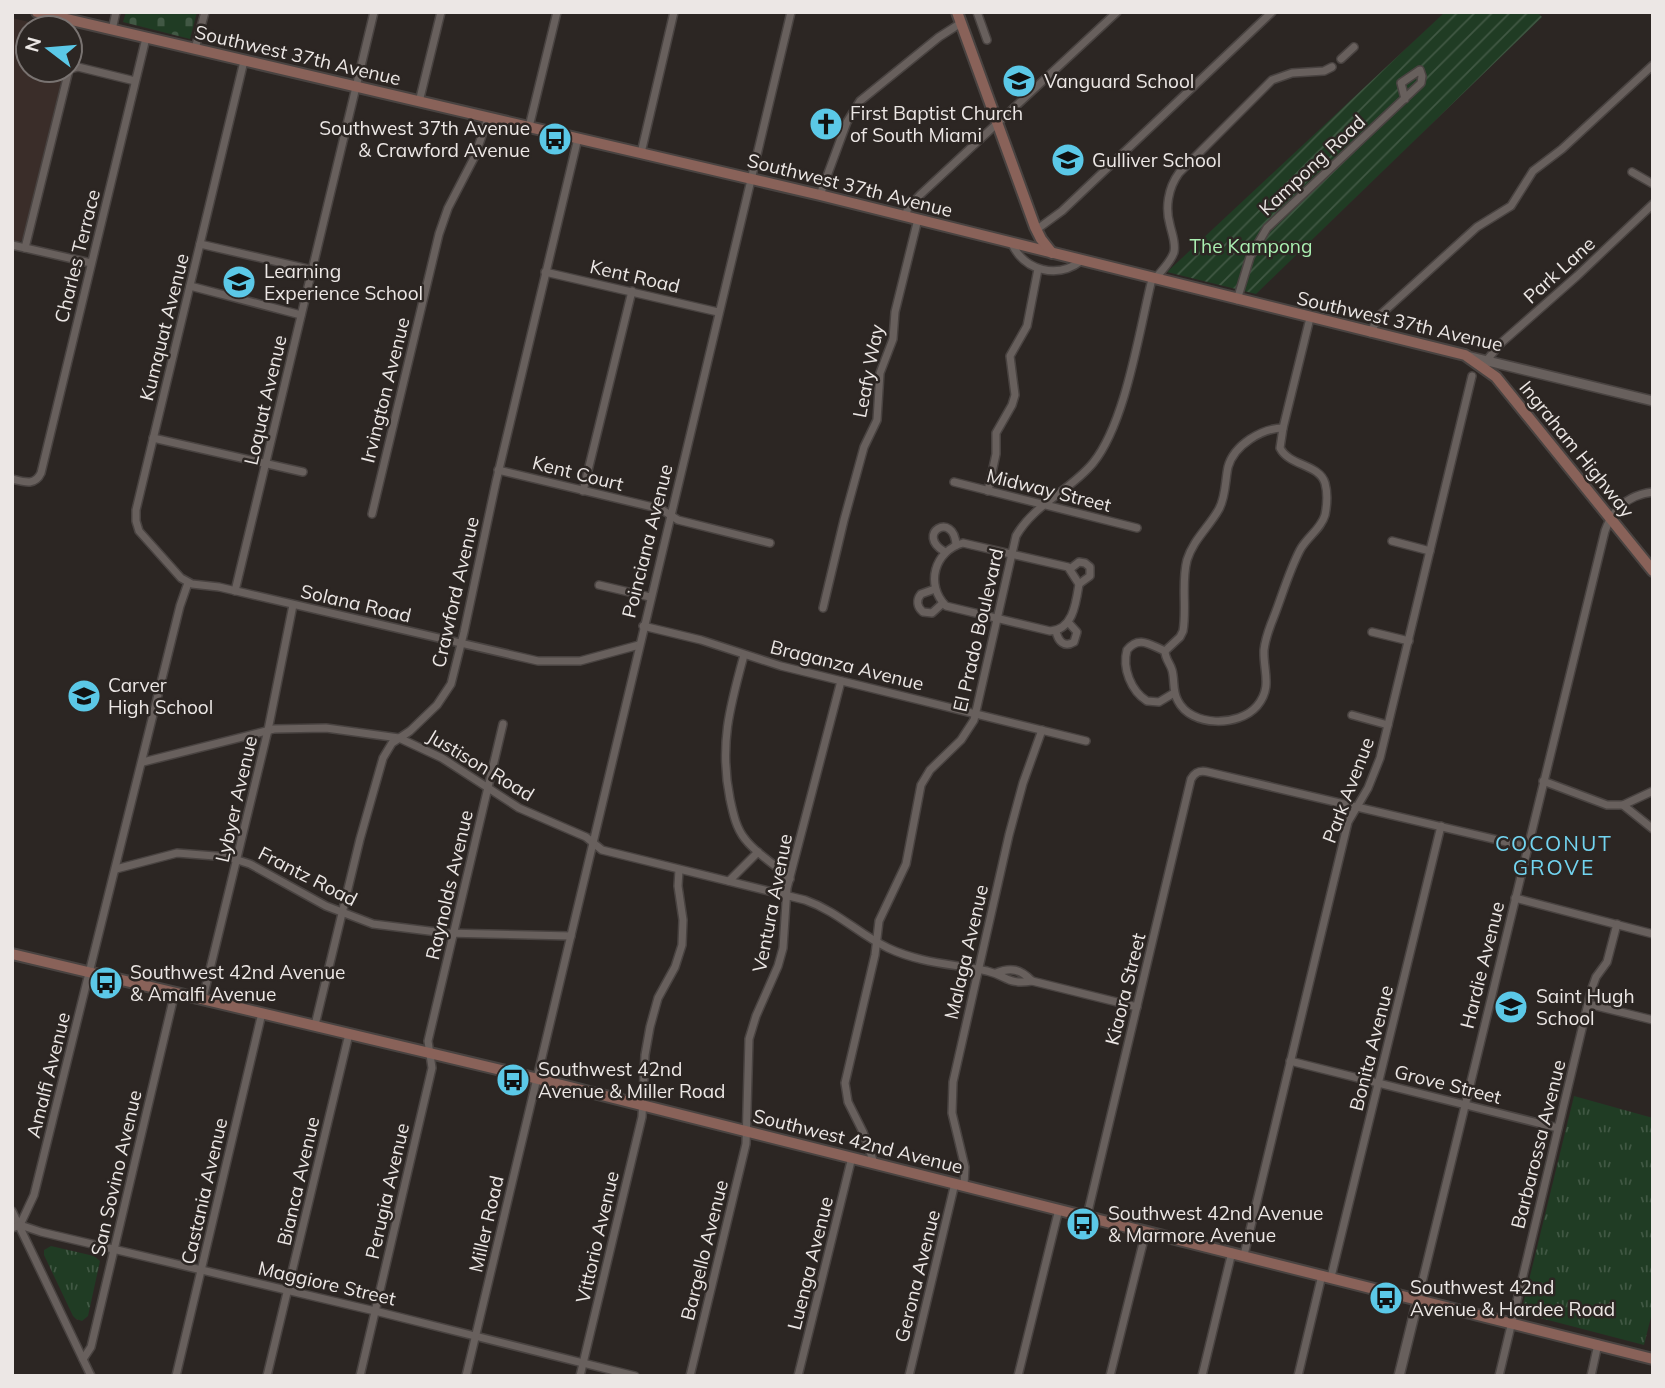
<svg xmlns="http://www.w3.org/2000/svg" width="1665" height="1388" viewBox="0 0 1665 1388" font-family="Mulish,sans-serif">
	<style>
		.built { fill: #3a2d29 }
		.cemetery { fill: url(#cemetery-stones) }
		.park { fill: url(#park-tufts) }
		.garden { fill: url(#garden-furrows) }
		.lines { fill: none; stroke-linecap: round; stroke-linejoin: round }
		.minor-casing { stroke: #494341; stroke-width: 10 }
		.tertiary-casing { stroke: #494341; stroke-width: 12 }
		.secondary-casing { stroke: #494341; stroke-width: 14 }
		.minor { stroke: #68605d; stroke-width: 7 }
		.tertiary { stroke: #68605d; stroke-width: 9 }
		.secondary { stroke: #896259; stroke-width: 10 }
		.labels { text-anchor: middle; dominant-baseline: central; stroke-width: 5; stroke-linejoin: round; paint-order: stroke }
		.street-label { font-size: 19px; fill: #ece7e5; stroke: #2c2623 }
		.poi-label { font-size: 19px; fill: #ece7e5; stroke: #2c2623; text-anchor: start }
		.park-label { font-size: 19px; fill: #aaefb1; stroke: #2c2623 }
		.neighbourhood-label { font-size: 21px; letter-spacing: 2px; fill: #72d4f0; stroke: #2c2623 }
	</style>
	<defs>
		<pattern id="cemetery-stones" width="16" height="16" patternUnits="userSpaceOnUse" patternTransform="scale(1.75)"><rect width="16" height="16" fill="#203c24"/><path d="M2 7V4a2 2 0 0 1 4 0v3zM10 15v-3a2 2 0 0 1 4 0v3z" fill="#415844"/></pattern>
		<pattern id="park-tufts" width="24" height="20" patternUnits="userSpaceOnUse" patternTransform="scale(1.75)"><rect width="24" height="20" fill="#203c24"/><path d="M3 7l-1-3M5 7V3M7 7l1-3M15 17l-1-3M17 17v-4M19 17l1-3" fill="none" stroke="#415844"/></pattern>
		<pattern id="garden-furrows" width="10" height="10" patternUnits="userSpaceOnUse" patternTransform="scale(1.75)"><rect width="10" height="10" fill="#203c24"/><path d="M-1 1l2-2M0 10L10 0M9 11l2-2" fill="none" stroke="#415844"/></pattern>
	</defs>
	<rect width="100%" height="100%" fill="#2c2623"/>
	<polygon class="built" points="12,18 55,28 28,28 28,70 64,70 25,235 21,241 16,242 12,241"/>
	<polygon class="cemetery" points="126,12 197,12 190,39 123,22"/>
	<g class="park">
		<polygon points="1574,1096 1653,1118 1653,1309 1644,1345 1521,1313"/>
		<polygon points="51,1246 94,1256 100,1261 88,1316 82,1321 76,1319 73,1316 44,1255 44,1250"/>
	</g>
	<polygon class="garden" points="1445,12 1537,12 1542,17 1256,294 1167,272"/>
	<g class="lines">
		<defs>
			<g id="minor">
				<polyline points="977,12 987,40"/>
				<polyline points="112,30 116,12"/>
				<polyline points="195,49 205,12"/>
				<polyline points="1341,59 1354,47"/>
				<polyline points="244,61 136,510 136,521 139,531 181,578 192,584 219,587 538,661 580,661 639,645"/>
				<polyline points="70,69 78,67 135,81"/>
				<polyline points="419,102 441,12"/>
				<polyline points="529,127 557,12"/>
				<polyline points="641,153 674,12"/>
				<polyline points="1632,172 1653,184"/>
				<polyline points="820,195 847,122 860,101 939,37 961,23"/>
				<polyline points="905,216 908,208 920,195 1117,12"/>
				<polyline points="1036,230 1062,211 1272,12"/>
				<polyline points="200,244 313,270"/>
				<path d="M 1012,244 C 1025,271 1057,279 1081,261"/>
				<polyline points="12,245 91,263"/>
				<polyline points="25,248 69,70"/>
				<polyline points="545,272 718,312"/>
				<path d="M 1155,279 C 1161,271 1171,262 1174,252 C 1176,243 1172,234 1170,225 C 1165,208 1168,188 1179,173 L 1272,80 L 1292,73 L 1324,71 L 1332,67"/>
				<polyline points="190,286 301,315"/>
				<polyline points="1237,300 1250,257 1267,228 1421,83 1422,76 1420,70 1401,83 1405,99"/>
				<polyline points="1370,333 1380,315 1477,227 1511,206 1533,171 1562,149 1653,65"/>
				<polyline points="1487,360 1501,343 1577,276 1653,204"/>
				<polyline points="153,438 303,472"/>
				<polyline points="498,470 661,509 678,520 770,543"/>
				<path d="M 12,479 C 24,482 35,486 41,473 L 146,38"/>
				<polyline points="954,482 1137,528"/>
				<polyline points="583,491 632,291"/>
				<polyline points="988,491 996,454 996,433 1012,405 1015,395 1010,356 1027,326 1038,269"/>
				<polyline points="372,514 439,234 448,208 475,156 488,118"/>
				<polyline points="1392,541 1430,551"/>
				<path d="M 963,543 L 1068,567 L 1079,584 C 1076,603 1073,630 1050,631 L 946,606 C 925,585 934,551 963,543 Z"/>
				<path d="M 945,552 C 914,534 954,510 956,545"/>
				<polyline points="1070,569 1079,562 1085,563 1090,567 1090,576 1079,584"/>
				<polyline points="599,585 650,597"/>
				<path d="M 935,589 L 921,594 C 916,600 917,607 923,612 L 932,613 L 943,603"/>
				<polyline points="235,591 374,12"/>
				<polyline points="823,608 844,520 864,447 877,420 880,373 893,339 895,312 918,219"/>
				<polyline points="643,626 701,640 781,666 1086,741"/>
				<path d="M 1056,631 C 1058,641 1064,648 1074,642 L 1077,632 L 1068,622"/>
				<polyline points="1372,632 1409,641"/>
				<path d="M 1165,651 C 1165,659 1170,663 1172,670 C 1175,680 1172,691 1178,701 C 1191,727 1239,727 1257,706 C 1273,687 1263,671 1264,650 C 1265,641 1268,632 1271,624 C 1281,600 1288,573 1300,550 C 1307,537 1321,529 1325,515 C 1327,505 1328,494 1325,483 C 1319,464 1289,466 1280,448 L 1283,428 L 1310,318"/>
				<path d="M 1165,651 L 1180,637 L 1183,631 C 1187,608 1181,583 1187,560 C 1193,540 1209,527 1219,509 C 1226,496 1225,481 1228,467 C 1234,445 1262,428 1283,428"/>
				<path d="M 1165,651 C 1150,645 1139,635 1127,650 C 1122,668 1131,691 1147,701 L 1159,702 L 1174,693"/>
				<path d="M 744,655 C 730,706 719,745 730,799 C 733,813 736,828 745,839 C 757,855 776,864 790,879"/>
				<polyline points="1352,715 1388,725"/>
				<path d="M 143,762 L 274,729 L 326,728 L 399,738 L 442,758 L 519,808 L 586,837 L 602,850 L 805,900 C 839,912 858,934 888,948 C 920,963 953,964 987,971 C 1008,976 1007,985 1032,981 C 1020,969 1011,967 996,973"/>
				<polyline points="1543,781 1607,805 1623,805 1653,791"/>
				<polyline points="1623,805 1653,829"/>
				<polyline points="116,869 177,853 228,857 250,864 326,906 373,924 445,933 571,936"/>
				<polyline points="729,881 758,852"/>
				<polyline points="1515,898 1653,934"/>
				<polyline points="1032,981 1137,1007"/>
				<polyline points="203,998 268,730 293,605"/>
				<polyline points="1588,1004 1653,1020"/>
				<polyline points="315,1025 360,839 383,758 392,743 410,731 437,705 451,684 464,632 496,482 578,138"/>
				<polyline points="1290,1061 1558,1128"/>
				<path d="M 874,1163 L 863,1132 L 848,1102 L 845,1083 L 875,955 L 879,921 L 906,864 L 921,785 L 930,770 L 961,740 L 974,720 L 1016,536 C 1034,504 1070,491 1093,463 C 1126,422 1139,331 1152,279"/>
				<polyline points="964,1185 965,1167 952,1113 953,1082 1009,835 1023,783 1042,730"/>
				<polyline points="12,1211 91,1376"/>
				<path d="M 1087,1216 L 1191,779 C 1195,772 1200,770 1208,772 L 1528,847"/>
				<polyline points="20,1225 34,1195 180,606 188,583"/>
				<polyline points="12,1228 20,1225 41,1232 375,1311 635,1376"/>
				<polyline points="1244,1255 1348,822 1368,788 1380,758 1472,376"/>
				<polyline points="1331,1277 1441,826"/>
				<path d="M 1418,1299 L 1605,531 C 1613,508 1628,495 1653,492"/>
				<polyline points="83,1359 91,1347 175,992"/>
				<polyline points="176,1376 262,1013"/>
				<polyline points="267,1376 349,1034"/>
				<polyline points="360,1376 432,1068 428,1041 503,724"/>
				<polyline points="466,1376 791,12"/>
				<polyline points="580,1376 642,1117 645,1055 650,1027 658,998 675,967 682,945 683,920 678,886 679,870"/>
				<polyline points="690,1376 746,1144 749,1039 756,1016 778,966 783,948 787,888 841,681"/>
				<polyline points="798,1376 852,1157"/>
				<polyline points="909,1376 955,1183"/>
				<polyline points="1018,1376 1059,1209"/>
				<polyline points="1110,1376 1146,1231"/>
				<polyline points="1202,1376 1232,1252"/>
				<polyline points="1298,1376 1322,1275"/>
				<polyline points="1499,1376 1591,991 1596,977 1607,962 1617,924"/>
				<polyline points="1591,1376 1598,1344"/>
			</g>
			<g id="tertiary">
				<polyline points="1467,356 1653,401"/>
				<polyline points="1399,1376 1418,1299"/>
			</g>
			<g id="secondary">
				<polyline points="37,12 820,195 1465,355 1496,377 1653,571"/>
				<polyline points="957,12 1035,227 1041,239 1052,253"/>
				<polyline points="12,954 514,1073 1653,1359"/>
			</g>
		</defs>
		<use href="#minor" class="minor-casing"/>
		<use href="#tertiary" class="tertiary-casing"/>
		<use href="#secondary" class="secondary-casing"/>
		<use href="#minor" class="minor"/>
		<use href="#tertiary" class="tertiary"/>
		<use href="#secondary" class="secondary"/>
	</g>
	<defs>
		<symbol id="school-disc" viewBox="-11 -11 22 22"><circle r="9.5" fill="#5bc8e7" stroke="#2c2623"/><path d="M0-5L7-2L0 1L-7-2ZM-4 1L0 2.5L4 1V4Q0 6-4 4Z" fill="#111"/></symbol>
		<symbol id="church-disc" viewBox="-11 -11 22 22"><circle r="9.5" fill="#5bc8e7" stroke="#2c2623"/><path d="M-1.2-6h2.4v3.5h3.3v2.4h-3.3V6h-2.4V-.1h-3.3v-2.4h3.3Z" fill="#111"/></symbol>
		<symbol id="bus-disc" viewBox="-11 -11 22 22"><circle r="9.5" fill="#5bc8e7" stroke="#2c2623"/><path d="M-5-6H5V4H4V6H2V4H-2V6H-4V4H-5ZM-3.5-4V0h7V-4ZM-3.5 1.2v1.5H-2V1.2ZM2 1.2v1.5H3.5V1.2Z" fill="#111"/></symbol>
	</defs>
	<g fill-rule="evenodd">
		<use href="#school-disc" x="1000" y="62" width="38" height="38"/>
		<use href="#church-disc" x="807" y="105" width="38" height="38"/>
		<use href="#bus-disc" x="536" y="120" width="38" height="38"/>
		<use href="#school-disc" x="1049" y="141" width="38" height="38"/>
		<use href="#school-disc" x="220" y="263" width="38" height="38"/>
		<use href="#school-disc" x="65" y="677" width="38" height="38"/>
		<use href="#bus-disc" x="87" y="964" width="38" height="38"/>
		<use href="#school-disc" x="1492" y="988" width="38" height="38"/>
		<use href="#bus-disc" x="494" y="1061" width="38" height="38"/>
		<use href="#bus-disc" x="1064" y="1205" width="38" height="38"/>
		<use href="#bus-disc" x="1367" y="1279" width="38" height="38"/>
	</g>
	<g class="labels">
		<g class="street-label">
			<text transform="translate(298 55) rotate(13)">Southwest 37th Avenue</text>
			<text transform="translate(1312 165) rotate(-43)">Kampong Road</text>
			<text transform="translate(850 185) rotate(14)">Southwest 37th Avenue</text>
			<text transform="translate(77 256) rotate(-76)">Charles Terrace</text>
			<text transform="translate(1559 270) rotate(-42)">Park Lane</text>
			<text transform="translate(635 276) rotate(13)">Kent Road</text>
			<text transform="translate(1400 321) rotate(13)">Southwest 37th Avenue</text>
			<text transform="translate(164 327) rotate(-76)">Kumquat Avenue</text>
			<text transform="translate(868 371) rotate(-79)">Leafy Way</text>
			<text transform="translate(385 390) rotate(-76)">Irvington Avenue</text>
			<text transform="translate(265 400) rotate(-77)">Loquat Avenue</text>
			<text transform="translate(1577 449) rotate(51)">Ingraham Highway</text>
			<text transform="translate(578 473) rotate(14)">Kent Court</text>
			<text transform="translate(1049 490) rotate(14)">Midway Street</text>
			<text transform="translate(647 541) rotate(-76)">Poinciana Avenue</text>
			<text transform="translate(455 592) rotate(-77)">Crawford Avenue</text>
			<text transform="translate(356 603) rotate(13)">Solana Road</text>
			<text transform="translate(978 630) rotate(-77)">El Prado Boulevard</text>
			<text transform="translate(847 665) rotate(14)">Braganza Avenue</text>
			<text transform="translate(481 765) rotate(31)">Justison Road</text>
			<text transform="translate(1348 790) rotate(-69)">Park Avenue</text>
			<text transform="translate(236 799) rotate(-77)">Lybyer Avenue</text>
			<text transform="translate(308 876) rotate(27)">Frantz Road</text>
			<text transform="translate(449 885) rotate(-77)">Raynolds Avenue</text>
			<text transform="translate(772 903) rotate(-79)">Ventura Avenue</text>
			<text transform="translate(966 952) rotate(-77)">Malaga Avenue</text>
			<text transform="translate(1482 965) rotate(-76)">Hardie Avenue</text>
			<text transform="translate(1125 989) rotate(-76)">Kiaora Street</text>
			<text transform="translate(1371 1048) rotate(-76)">Bonita Avenue</text>
			<text transform="translate(48 1075) rotate(-76)">Amalfi Avenue</text>
			<text transform="translate(1448 1084) rotate(14)">Grove Street</text>
			<text transform="translate(858 1141) rotate(14)">Southwest 42nd Avenue</text>
			<text transform="translate(1538 1144) rotate(-76)">Barbarossa Avenue</text>
			<text transform="translate(116 1173) rotate(-77)">San Sovino Avenue</text>
			<text transform="translate(298 1181) rotate(-77)">Bianca Avenue</text>
			<text transform="translate(204 1191) rotate(-77)">Castania Avenue</text>
			<text transform="translate(387 1191) rotate(-77)">Perugia Avenue</text>
			<text transform="translate(486 1224) rotate(-77)">Miller Road</text>
			<text transform="translate(597 1237) rotate(-77)">Vittorio Avenue</text>
			<text transform="translate(704 1250) rotate(-76)">Bargello Avenue</text>
			<text transform="translate(810 1263) rotate(-76)">Luenga Avenue</text>
			<text transform="translate(917 1276) rotate(-76)">Gerona Avenue</text>
			<text transform="translate(327 1283) rotate(13)">Maggiore Street</text>
		</g>
		<g class="poi-label">
			<text x="1044" y="81">Vanguard School</text>
			<text x="850" y="113">First Baptist Church<tspan x="850" dy="22">of South Miami</tspan></text>
			<text x="530" y="128" text-anchor="end">Southwest 37th Avenue<tspan x="530" dy="22">&amp; Crawford Avenue</tspan></text>
			<text x="1092" y="160">Gulliver School</text>
			<text x="264" y="271">Learning<tspan x="264" dy="22">Experience School</tspan></text>
			<text x="108" y="685">Carver<tspan x="108" dy="22">High School</tspan></text>
			<text x="130" y="972">Southwest 42nd Avenue<tspan x="130" dy="22">&amp; Amalfi Avenue</tspan></text>
			<text x="1536" y="996">Saint Hugh<tspan x="1536" dy="22">School</tspan></text>
			<text x="538" y="1069">Southwest 42nd<tspan x="538" dy="22">Avenue &amp; Miller Road</tspan></text>
			<text x="1108" y="1213">Southwest 42nd Avenue<tspan x="1108" dy="22">&amp; Marmore Avenue</tspan></text>
			<text x="1410" y="1287">Southwest 42nd<tspan x="1410" dy="22">Avenue &amp; Hardee Road</tspan></text>
		</g>
		<g class="park-label">
			<text x="1251" y="246">The Kampong</text>
		</g>
		<g class="neighbourhood-label">
			<text x="1554" y="843">COCONUT<tspan x="1554" dy="24">GROVE</tspan></text>
		</g>
	</g>
	<rect width="1665" height="1388" fill="none" stroke="#ece7e5" stroke-width="28"/>
	<g transform="translate(49 49) rotate(286)"><circle r="33" fill="#2c2623" stroke="#797371" stroke-width="2"/>
	<path d="M0-5L12 26L0 18L-12 26Z" fill="#5bc8e7"/>
	<text y="-10" font-size="19" font-weight="bold" text-anchor="middle" fill="#ece7e5">N</text>
	</g>
</svg>
